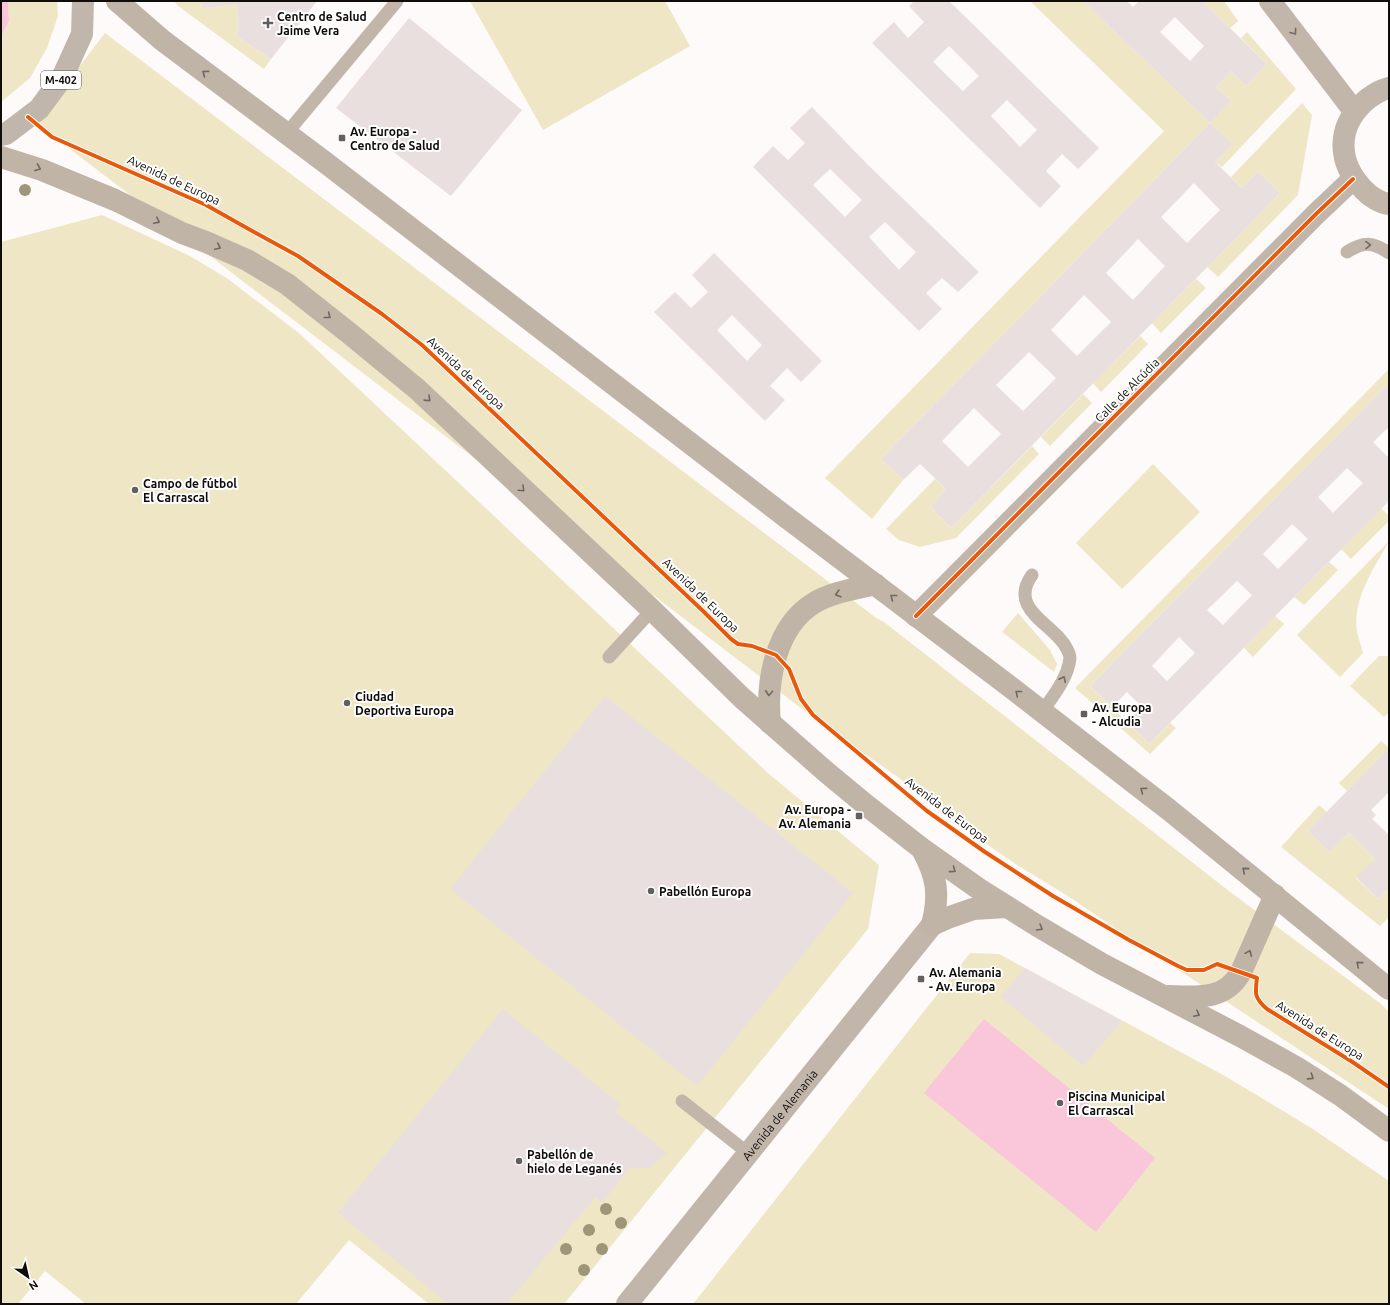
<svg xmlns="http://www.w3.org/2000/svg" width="1390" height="1305" viewBox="0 0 1390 1305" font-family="Ubuntu,sans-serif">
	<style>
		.green { fill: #efe6c6 }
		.water { fill: #fac6d9 }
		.building { fill: #e9dfde; fill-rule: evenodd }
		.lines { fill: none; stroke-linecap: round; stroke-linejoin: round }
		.service { stroke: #c2b6aa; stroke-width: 13 }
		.minor { stroke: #c2b6aa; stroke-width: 22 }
		.secondary { stroke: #c0b4a7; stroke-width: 22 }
		.trunk { stroke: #c0b6ab; stroke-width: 22 }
		.cycleway-casing { stroke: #fff; stroke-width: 6 }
		.cycleway { stroke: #e8590c; stroke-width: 4 }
		.tree { fill: #9e9678 }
		.oneway { stroke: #716a62 }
		.oneway2 { stroke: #706860 }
		.poi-dot { fill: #625f5e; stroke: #fff; stroke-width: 1.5 }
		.labels { text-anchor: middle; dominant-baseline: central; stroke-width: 4; stroke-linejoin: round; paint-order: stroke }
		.shield { fill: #fff; stroke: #575554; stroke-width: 1 }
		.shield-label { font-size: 11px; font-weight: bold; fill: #0f0c0a }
		.poi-label { font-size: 12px; font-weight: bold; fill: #0f0c0a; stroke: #fff; text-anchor: start }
		.street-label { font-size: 12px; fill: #0f0c0a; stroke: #fff }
	</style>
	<rect width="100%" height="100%" fill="#fdfaf9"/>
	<g class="green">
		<polygon points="8,1 57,1 58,16 47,48 30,78 1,102 1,37 9,21"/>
		<polygon points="174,1 201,1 202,9 237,4 238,37 271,59 264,69 178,6"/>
		<polygon points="470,1 665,1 690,46 543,130"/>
		<polygon points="1030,1 1083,1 1210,123 1231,101 1216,87 1231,71 1246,86 1267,64 1241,38 1247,32 1296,89 1222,167 1215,162 1231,144 1210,123 881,459 903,480 872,519 825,478 1164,131"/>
		<polygon points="1202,1 1224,1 1238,21 1230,28"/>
		<polygon points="105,33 875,617 884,622 1229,891 1381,1004 1389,1012 1389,1109 1115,928 1071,898 1017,865 943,814 898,777 827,728 36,123"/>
		<polygon points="1302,103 1312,115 1298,195 1218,277 1207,267 1280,193 1258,171 1242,188 1231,177"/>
		<polygon points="102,215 190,256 228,279 300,334 769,774 879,865 868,929 564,1304 429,1304 349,1240 296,1304 86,1304 45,1271 18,1304 1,1304 1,242"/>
		<polygon points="1196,279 1206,288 1161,333 1152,323"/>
		<polygon points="1140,336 1148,344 1101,392 1093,383"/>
		<polygon points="1389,369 1389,383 1090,686 1149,744 1170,723 1176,728 1150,754 1075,688"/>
		<polygon points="1083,394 1092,403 1050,446 1041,437"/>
		<polygon points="1032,446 1039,454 956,538 920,547 899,540 886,529 935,479 946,489 930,507 951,528"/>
		<polygon points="1153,464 1200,512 1122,589 1076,543"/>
		<polygon points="1381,508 1389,516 1389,521 1351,559 1341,549"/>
		<path d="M 1389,541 C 1374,569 1352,598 1357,632 C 1359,639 1361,646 1363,653 L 1340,677 L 1297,635 Z"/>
		<polygon points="1329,562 1338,570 1304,605 1294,597"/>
		<polygon points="1018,613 1050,650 1057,664 1054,672 1002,632"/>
		<polygon points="1275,616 1284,624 1253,657 1244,648"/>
		<polygon points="1379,656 1389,656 1389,712 1384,717 1350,686"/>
		<polygon points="1381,741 1389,748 1347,791 1339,783"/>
		<polygon points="1319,805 1327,812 1308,831 1329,852 1349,833 1375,859 1356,878 1378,899 1389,888 1389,917 1380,926 1281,847"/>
		<polygon points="970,953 999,954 1225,1076 1313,1129 1389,1181 1389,1304 693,1304"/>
	</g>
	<g class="water">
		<polygon points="1,1 8,1 9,21 1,37"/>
		<polygon points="984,1019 1155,1158 1096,1232 924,1093"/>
	</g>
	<g class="building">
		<polygon points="201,1 317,1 271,59 238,37 237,4 202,9"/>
		<path d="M 914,1 L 949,1 L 1099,148 L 1078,169 L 1062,154 L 1046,171 L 1061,186 L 1040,208 L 872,43 L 894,22 L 908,38 L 924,22 L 909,6 ZM 949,46 L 979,76 L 963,91 L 933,62 ZM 1007,100 L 1037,130 L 1020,147 L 991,116 Z"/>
		<path d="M 1083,1 L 1127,1 L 1133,7 L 1139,1 L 1202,1 L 1267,64 L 1246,86 L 1231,71 L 1216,87 L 1231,101 L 1210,123 ZM 1175,17 L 1204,46 L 1190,61 L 1160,32 Z"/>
		<polygon points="409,18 522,110 451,196 336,108"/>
		<path d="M 812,107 L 867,164 L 979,272 L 958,292 L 942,278 L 926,293 L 942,309 L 919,331 L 753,167 L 773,146 L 788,160 L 805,143 L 790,128 ZM 830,169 L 862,200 L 845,217 L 813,185 ZM 885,222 L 916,252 L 899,270 L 869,237 Z"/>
		<path d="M 1210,123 L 1232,144 L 1215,162 L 1242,188 L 1258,171 L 1280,193 L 951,528 L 930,507 L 946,489 L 920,464 L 903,480 L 881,459 ZM 1194,183 L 1220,210 L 1187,243 L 1161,217 ZM 1138,239 L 1165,266 L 1133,300 L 1106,273 ZM 1084,295 L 1111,322 L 1077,356 L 1051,330 ZM 1029,352 L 1056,378 L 1023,411 L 996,385 ZM 974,408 L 1001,434 L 968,467 L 942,441 Z"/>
		<path d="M 714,253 L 822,361 L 801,382 L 787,368 L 770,386 L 785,400 L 765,421 L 654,312 L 675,292 L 691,308 L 708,292 L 692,275 ZM 732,315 L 762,345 L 747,361 L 717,330 Z"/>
		<path d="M 1389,383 L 1389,427 L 1373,442 L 1389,458 L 1389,501 L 1149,744 L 1127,722 L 1142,707 L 1127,692 L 1112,707 L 1090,686 ZM 1347,468 L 1363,483 L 1333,513 L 1318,497 ZM 1292,524 L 1308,539 L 1278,569 L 1263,554 ZM 1237,581 L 1252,595 L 1223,625 L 1207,610 ZM 1179,637 L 1195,653 L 1167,681 L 1152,666 Z"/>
		<polygon points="605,696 853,893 697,1086 450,889"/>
		<polygon points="1389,748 1389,792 1371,810 1376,815 1372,819 1389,835 1389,888 1378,899 1356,877 1375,859 1349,833 1329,852 1308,831"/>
		<polygon points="1025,968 1122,1021 1083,1066 1001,997"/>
		<polygon points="503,1009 621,1105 615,1111 667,1153 649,1168 630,1168 602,1203 595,1197 507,1304 448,1304 338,1213"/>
	</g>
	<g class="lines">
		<g class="service">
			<polyline points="286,134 397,1"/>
			<path d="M 1347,252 C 1364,241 1373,242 1389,253"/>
			<path d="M 1032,575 C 1007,610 1055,624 1067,649 C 1068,652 1070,654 1070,658 C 1068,678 1053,696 1042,712"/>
			<polyline points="609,657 652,610"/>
			<polyline points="682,1101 748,1153"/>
		</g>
		<g class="minor">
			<polyline points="1270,1 1354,111"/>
			<path d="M 1389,88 C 1380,90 1369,97 1363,103 C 1336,129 1338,163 1363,189 C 1369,196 1380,203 1389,204"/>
			<polyline points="916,616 1316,214 1353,179"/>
			<path id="s1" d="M 627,1304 L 932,925"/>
		</g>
		<g class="secondary">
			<polyline points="117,1 162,40 326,163 782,514 1013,689 1142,789 1168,809 1389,989"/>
			<polyline points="1,157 42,170 115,200 182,233 206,242 247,260 287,284 349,333 417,389 652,610 741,697 825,771 866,805 921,848 979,889 1036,925 1102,964 1240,1036 1296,1067 1340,1095 1389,1131"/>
			<path d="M 770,723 C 766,682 775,627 814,603 C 832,592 855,589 875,584"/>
			<path d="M 922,849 C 937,877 940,894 932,925"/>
			<polyline points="932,925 950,917 973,909 1007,907"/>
			<path d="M 1168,996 C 1197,997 1225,1001 1241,972 L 1275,895"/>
		</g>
		<polyline class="trunk" points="1,135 6,134 39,109 62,78 82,34 83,1"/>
		<defs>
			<g id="cycleway">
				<path d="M 28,117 L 52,137 L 206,205 L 254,232 L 298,256 L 382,314 L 422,345 L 703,611 L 731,639 L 738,644 L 752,646 L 776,655 L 789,669 L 801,699 L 813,715 L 927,811 L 985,852 L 1053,896 L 1129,940 L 1178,966 L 1187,970 L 1204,970 L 1217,964 L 1257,978 C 1255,993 1254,998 1267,1009 L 1351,1061 L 1389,1087"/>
				<polyline points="916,616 1316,214 1353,179"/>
			</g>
		</defs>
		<use href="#cycleway" class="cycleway-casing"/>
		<use href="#cycleway" class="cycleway"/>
	</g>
	<g class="tree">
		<circle cx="25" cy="190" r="6"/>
		<circle cx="606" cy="1209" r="6"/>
		<circle cx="621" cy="1223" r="6"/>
		<circle cx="589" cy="1230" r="6"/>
		<circle cx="566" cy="1249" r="6"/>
		<circle cx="602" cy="1249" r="6"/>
		<circle cx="584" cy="1270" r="6"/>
	</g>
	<defs><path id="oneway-chevron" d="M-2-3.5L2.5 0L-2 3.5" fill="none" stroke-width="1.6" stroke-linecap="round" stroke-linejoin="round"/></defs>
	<g class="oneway">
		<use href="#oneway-chevron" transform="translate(1294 32) rotate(53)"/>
		<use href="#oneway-chevron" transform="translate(1368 245) rotate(-1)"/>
		<use href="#oneway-chevron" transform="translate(1063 679) rotate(-64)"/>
	</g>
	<g class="oneway2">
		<use href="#oneway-chevron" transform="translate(205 73) rotate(-143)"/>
		<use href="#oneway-chevron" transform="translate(38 168) rotate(21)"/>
		<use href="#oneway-chevron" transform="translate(157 221) rotate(27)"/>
		<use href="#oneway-chevron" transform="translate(218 247) rotate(25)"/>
		<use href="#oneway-chevron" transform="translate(328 316) rotate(38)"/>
		<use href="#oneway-chevron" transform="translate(428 399) rotate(44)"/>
		<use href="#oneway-chevron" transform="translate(522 489) rotate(43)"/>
		<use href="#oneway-chevron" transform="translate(838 594) rotate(164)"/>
		<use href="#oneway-chevron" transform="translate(893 597) rotate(-142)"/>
		<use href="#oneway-chevron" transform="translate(769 693) rotate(95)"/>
		<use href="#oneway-chevron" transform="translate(1018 693) rotate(-141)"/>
		<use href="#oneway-chevron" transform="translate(1143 790) rotate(-143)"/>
		<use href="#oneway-chevron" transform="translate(953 870) rotate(36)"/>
		<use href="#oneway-chevron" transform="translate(1245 870) rotate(-140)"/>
		<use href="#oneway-chevron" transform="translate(1040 928) rotate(31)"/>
		<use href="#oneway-chevron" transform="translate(1249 953) rotate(-66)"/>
		<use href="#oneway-chevron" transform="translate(1359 964) rotate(-140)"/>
		<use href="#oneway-chevron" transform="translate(1197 1014) rotate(27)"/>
		<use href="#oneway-chevron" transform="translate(1311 1077) rotate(33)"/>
	</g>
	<g class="poi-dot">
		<path d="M266 17h4v4h4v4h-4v4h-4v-4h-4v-4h4z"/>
		<rect x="338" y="134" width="8" height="8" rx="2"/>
		<circle cx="135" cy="490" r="4"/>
		<circle cx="347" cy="703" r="4"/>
		<rect x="1080" y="710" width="8" height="8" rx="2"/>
		<rect x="855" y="812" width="8" height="8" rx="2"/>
		<circle cx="651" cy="891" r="4"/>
		<rect x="917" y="975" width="8" height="8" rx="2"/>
		<circle cx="1060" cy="1103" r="4"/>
		<circle cx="519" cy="1161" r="4"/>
	</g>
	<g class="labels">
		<rect class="shield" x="41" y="71" width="40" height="18" rx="3"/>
		<g class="shield-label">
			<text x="61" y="80">M-402</text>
		</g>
		<g class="poi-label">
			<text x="277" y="16">Centro de Salud<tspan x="277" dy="14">Jaime Vera</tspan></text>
			<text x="350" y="131">Av. Europa -<tspan x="350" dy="14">Centro de Salud</tspan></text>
			<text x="143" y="483">Campo de fútbol<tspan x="143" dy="14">El Carrascal</tspan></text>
			<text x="355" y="696">Ciudad<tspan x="355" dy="14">Deportiva Europa</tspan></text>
			<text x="1092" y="707">Av. Europa<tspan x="1092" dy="14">- Alcudia</tspan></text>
			<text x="851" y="809" text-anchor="end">Av. Europa -<tspan x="851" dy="14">Av. Alemania</tspan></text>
			<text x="659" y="891">Pabellón Europa</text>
			<text x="929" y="972">Av. Alemania<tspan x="929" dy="14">- Av. Europa</tspan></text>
			<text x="1068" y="1096">Piscina Municipal<tspan x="1068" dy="14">El Carrascal</tspan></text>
			<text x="527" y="1154">Pabellón de<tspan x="527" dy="14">hielo de Leganés</tspan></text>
		</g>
		<g class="street-label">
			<text transform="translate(174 180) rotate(25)">Avenida de Europa</text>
			<text transform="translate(466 373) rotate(43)">Avenida de Europa</text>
			<text transform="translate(1127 390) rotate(-45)">Calle de Alcúdia</text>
			<text transform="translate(701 595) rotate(44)">Avenida de Europa</text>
			<text transform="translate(947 810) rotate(37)">Avenida de Europa</text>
			<text transform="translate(1320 1030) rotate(32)">Avenida de Europa</text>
			<text stroke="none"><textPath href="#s1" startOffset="243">Avenida de Alemania</textPath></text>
		</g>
	</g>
	<rect width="1390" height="1305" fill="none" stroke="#0f0c0a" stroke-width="4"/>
	<g transform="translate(28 1277) rotate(146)" stroke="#ffffff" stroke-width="3" paint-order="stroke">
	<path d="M0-3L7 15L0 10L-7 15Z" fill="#0f0c0a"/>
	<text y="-6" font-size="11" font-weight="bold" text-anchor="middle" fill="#0f0c0a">N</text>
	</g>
</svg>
